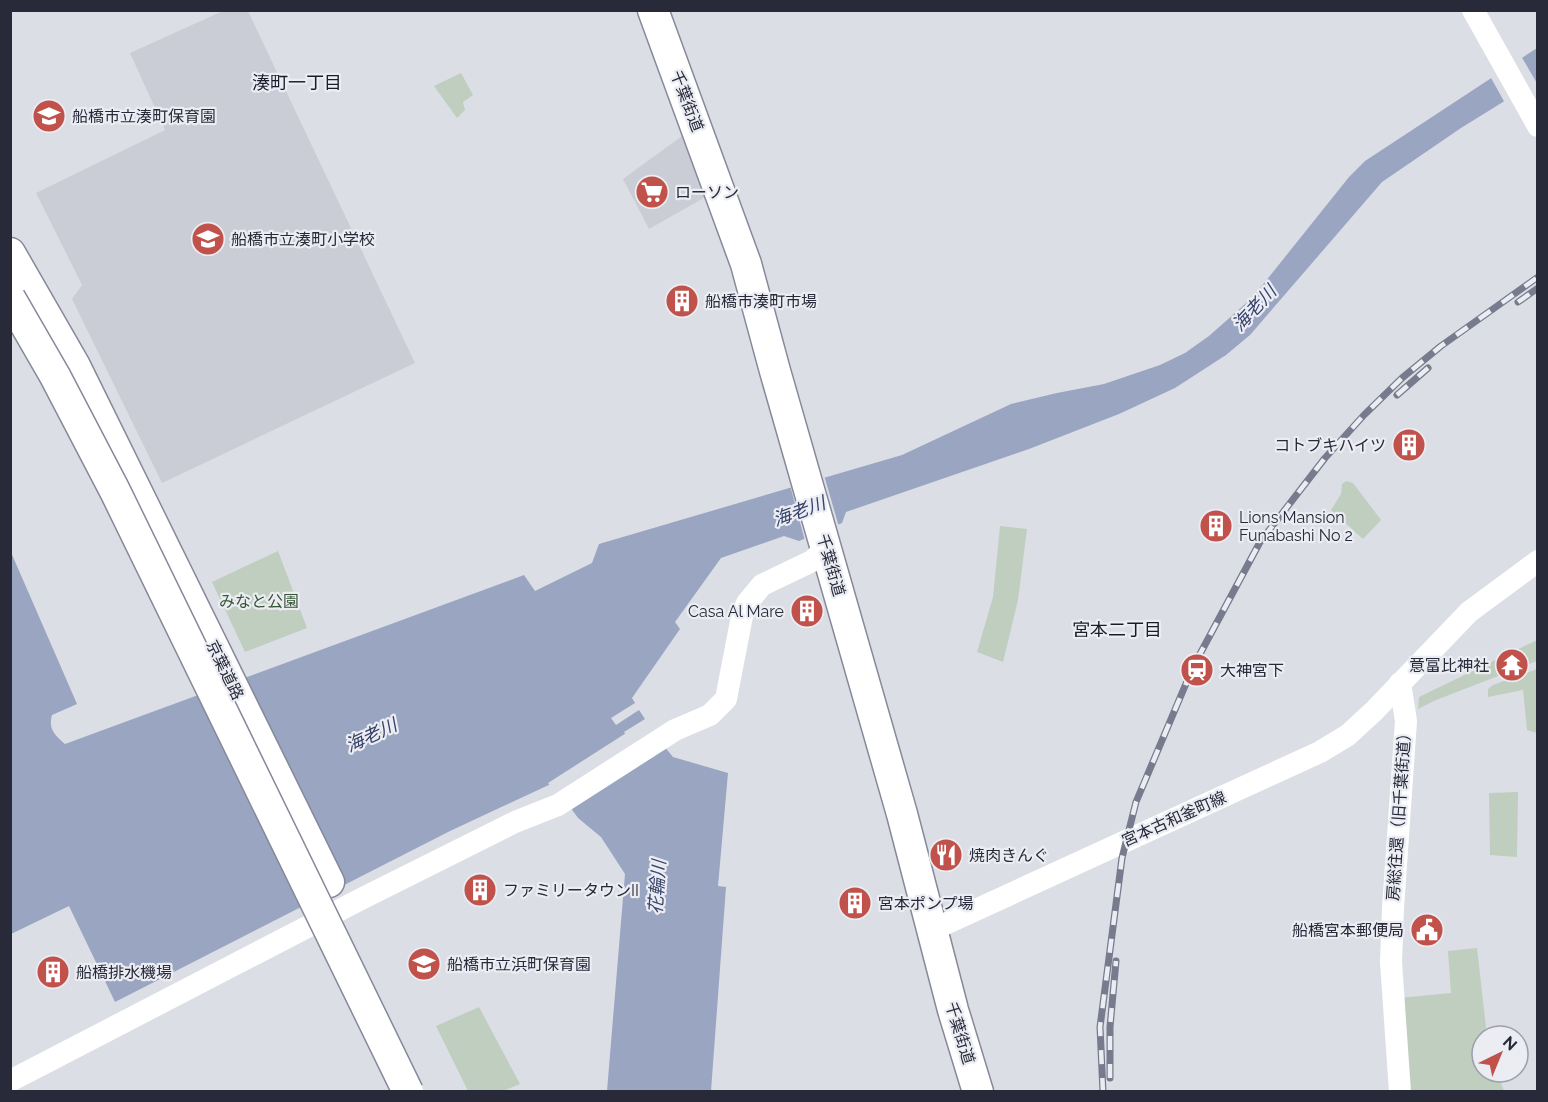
<svg xmlns="http://www.w3.org/2000/svg" width="1548" height="1102" viewBox="0 0 1548 1102" font-family="Raleway,'Noto Sans JP',sans-serif">
	<style>
		.built { fill: #cbcdd6 }
		.green { fill: #bfcebe }
		.water { fill: #9aa5c2 }
		.pier { fill: #dcdee5 }
		.lines { fill: none; stroke-linecap: round; stroke-linejoin: round }
		.highway-casing { stroke: #85899a; stroke-width: 33 }
		.secondary { stroke: #fff; stroke-width: 22 }
		.highway { stroke: #fff; stroke-width: 30 }
		.rail-casing { stroke: #777b8d; stroke-width: 7 }
		.rail { stroke: #ebedf3; stroke-width: 4.5; stroke-dasharray: 14; stroke-linecap: butt }
		.highway-bridge-casing { stroke: #85899a; stroke-width: 33; stroke-linecap: butt }
		.highway-bridge { stroke: #fff; stroke-width: 30 }
		.labels { text-anchor: middle; dominant-baseline: central; stroke-width: 4.5; stroke-linejoin: round; paint-order: stroke }
		.street-label { font-size: 16px; fill: #282a3a; stroke: #ebedf3 }
		.poi-label { font-size: 16px; fill: #282a3a; stroke: #ebedf3; text-anchor: start }
		.park-label { font-size: 16px; fill: #365437; stroke: #ebedf3 }
		.neighbourhood-label { font-size: 18px; fill: #1a1c2b; stroke: #ebedf3 }
		.water-label { font-size: 18px; font-style: italic; fill: #36426a; stroke: #ebedf3 }
	</style>
	<rect width="100%" height="100%" fill="#dcdee5"/>
	<g class="built">
		<polygon points="225,10 248,11 415,363 162,483 72,299 82,285 36,193 165,130 130,53"/>
		<polygon points="682,136 690,140 709,195 649,229 623,179"/>
	</g>
	<g class="green">
		<polygon points="461,73 473,95 463,102 465,110 457,118 434,86"/>
		<polygon points="1346,481 1353,483 1381,520 1363,539 1331,510 1341,494 1342,484"/>
		<polygon points="1000,526 1027,529 1018,600 1003,662 977,652 993,597"/>
		<polygon points="278,551 307,628 245,652 212,582"/>
		<polygon points="1537,640 1537,661 1436,700 1418,709 1419,697"/>
		<polygon points="1537,669 1538,669 1537,733 1527,730 1523,690 1488,697 1488,689 1493,685"/>
		<polygon points="1518,792 1517,857 1490,855 1489,793"/>
		<polygon points="1477,948 1487,1036 1482,1036 1482,1072 1497,1072 1504,1091 1405,1091 1399,998 1451,993 1448,951"/>
		<polygon points="479,1007 520,1084 503,1091 468,1091 436,1026"/>
	</g>
	<path class="water" d="M 1537,48 L 1537,81 L 1461,128 L 1382,182 L 1250,335 L 1226,355 L 1175,388 L 1119,414 L 1029,449 L 846,512 L 842,523 L 799,541 L 784,536 L 721,558 L 675,622 L 680,629 L 632,698 L 635,703 L 611,718 L 616,725 L 639,710 L 645,719 L 624,732 L 628,738 L 655,735 L 673,757 L 728,773 L 718,886 L 726,887 L 711,1091 L 607,1091 L 625,874 L 601,837 L 578,818 L 553,783 L 450,831 L 115,1002 L 69,906 L 11,934 L 10,550 L 77,704 L 52,715 C 48,729 55,735 65,744 L 524,575 L 535,591 L 592,563 L 599,544 L 902,455 L 1011,404 L 1057,393 L 1104,384 L 1160,365 L 1185,353 L 1209,336 L 1253,297 L 1349,177 L 1365,161 Z"/>
	<g class="pier">
		<polygon points="1521,56 1538,85 1506,105 1490,76"/>
		<polygon points="824,475 839,527 805,541 790,485"/>
		<polygon points="648,719 629,734 650,722 665,744 567,808 548,783"/>
	</g>
	<g class="lines">
		<defs>
			<g id="highway">
				<polyline points="653,10 746,264 775,371 902,814 953,1010 978,1092"/>
				<polyline points="10,253 75,366 329,882"/>
			</g>
		</defs>
		<use href="#highway" class="highway-casing"/>
		<g class="secondary">
			<polyline points="1473,10 1538,126"/>
			<polyline points="1400,683 1406,721 1393,908 1391,962 1400,1092"/>
			<polyline points="932,930 1320,752 1348,735 1374,711 1469,612 1538,561"/>
			<polyline points="10,1081 363,898 515,822 558,805 675,730 710,715 726,699 742,616 747,603 762,585 812,561 826,548"/>
		</g>
		<use href="#highway" class="highway"/>
		<defs>
			<g id="rail">
				<polyline points="1518,302 1538,288"/>
				<polyline points="1397,395 1428,368"/>
				<polyline points="1110,1078 1110,1027 1116,961"/>
				<polyline points="1103,1092 1100,1027 1122,858 1136,802 1193,667 1260,542 1325,458 1364,415 1402,378 1441,346 1538,277"/>
			</g>
		</defs>
		<use href="#rail" class="rail-casing"/>
		<use href="#rail" class="rail"/>
		<defs>
			<polyline id="highway-bridge" points="10,298 55,376 115,491 408,1092"/>
		</defs>
		<use href="#highway-bridge" class="highway-bridge-casing"/>
		<use href="#highway-bridge" class="highway-bridge"/>
	</g>
	<defs>
		<symbol id="school-disc" viewBox="-11 -11 22 22"><circle r="9.5" fill="#c0524b" stroke="#ebedf3"/><path d="M0-5L7-2L0 1L-7-2ZM-4 1L0 2.5L4 1V4Q0 6-4 4Z" fill="#fff"/></symbol>
		<symbol id="supermarket-disc" viewBox="-11 -11 22 22"><circle r="9.5" fill="#c0524b" stroke="#ebedf3"/><path d="M-6-5.5h2.5l.6 2H6L4.5 2H-2.5L-4.4-4H-6ZM-1.5 3.2a1.3 1.3 0 1 0 .1 0ZM3 3.2a1.3 1.3 0 1 0 .1 0Z" fill="#fff"/></symbol>
		<symbol id="building-disc" viewBox="-11 -11 22 22"><circle r="9.5" fill="#c0524b" stroke="#ebedf3"/><path d="M-4-6H4V6H1V3H-1V6H-4ZM-2.5-4.3h1.7v1.8h-1.7ZM.8-4.3h1.7v1.8H.8ZM-2.5-1h1.7V.8h-1.7ZM.8-1h1.7V.8H.8Z" fill="#fff"/></symbol>
		<symbol id="temple-disc" viewBox="-11 -11 22 22"><circle r="9.5" fill="#c0524b" stroke="#ebedf3"/><path d="M0-6L5-2H3V0L6.5 2.5H4V6H1.5V3h-3V6H-4V2.5H-6.5L-3 0V-2H-5Z" fill="#fff"/></symbol>
		<symbol id="station-disc" viewBox="-11 -11 22 22"><circle r="9.5" fill="#c0524b" stroke="#ebedf3"/><path d="M-3-6H3Q5-6 5-4V2Q5 4 3 4L4.5 6H3L1.5 4h-3L-3 6H-4.5L-3 4Q-5 4-5 2V-4Q-5-6-3-6ZM-3.5-4v3h7v-3ZM-3.5 1v1.5H-2V1ZM2 1v1.5H3.5V1Z" fill="#fff"/></symbol>
		<symbol id="restaurant-disc" viewBox="-11 -11 22 22"><circle r="9.5" fill="#c0524b" stroke="#ebedf3"/><path d="M-5-6h1v4h1v-4h1v4h1v-4h1v5L-1.5 .5V6h-2V.5L-5-1ZM5-6V6H3V1.5H1.5Q1.5-4 5-6Z" fill="#fff"/></symbol>
		<symbol id="civic-disc" viewBox="-11 -11 22 22"><circle r="9.5" fill="#c0524b" stroke="#ebedf3"/><path d="M-.6-6.5H3V-4.5H.6V-3L4-1V1h2V6H-6V1h2V-1L-.6-3ZM-1.2 2.5V6h2.4V2.5Z" fill="#fff"/></symbol>
	</defs>
	<g fill-rule="evenodd">
		<use href="#school-disc" x="30" y="97" width="38" height="38"/>
		<use href="#supermarket-disc" x="633" y="173" width="38" height="38"/>
		<use href="#school-disc" x="189" y="220" width="38" height="38"/>
		<use href="#building-disc" x="663" y="282" width="38" height="38"/>
		<use href="#building-disc" x="1390" y="426" width="38" height="38"/>
		<use href="#building-disc" x="1197" y="507" width="38" height="38"/>
		<use href="#building-disc" x="788" y="592" width="38" height="38"/>
		<use href="#temple-disc" x="1493" y="646" width="38" height="38"/>
		<use href="#station-disc" x="1178" y="651" width="38" height="38"/>
		<use href="#restaurant-disc" x="927" y="836" width="38" height="38"/>
		<use href="#building-disc" x="461" y="871" width="38" height="38"/>
		<use href="#building-disc" x="836" y="884" width="38" height="38"/>
		<use href="#civic-disc" x="1408" y="911" width="38" height="38"/>
		<use href="#school-disc" x="405" y="945" width="38" height="38"/>
		<use href="#building-disc" x="34" y="953" width="38" height="38"/>
	</g>
	<g class="labels">
		<g class="street-label">
			<text transform="translate(687 101) rotate(69)">千葉街道</text>
			<text transform="translate(831 565) rotate(74)">千葉街道</text>
			<text transform="translate(225 670) rotate(64)">京葉道路</text>
			<text transform="translate(1399 813) rotate(-86)">房総往還（旧千葉街道）</text>
			<text transform="translate(1174 819) rotate(-24)">宮本古和釜町線</text>
			<text transform="translate(960 1033) rotate(73)">千葉街道</text>
		</g>
		<g class="poi-label">
			<text x="72" y="116">船橋市立湊町保育園</text>
			<text x="675" y="192">ローソン</text>
			<text x="231" y="239">船橋市立湊町小学校</text>
			<text x="705" y="301">船橋市湊町市場</text>
			<text x="1386" y="445" text-anchor="end">コトブキハイツ</text>
			<text x="1239" y="517">Lions Mansion<tspan x="1239" dy="18">Funabashi No 2</tspan></text>
			<text x="784" y="611" text-anchor="end">Casa Al Mare</text>
			<text x="1489" y="665" text-anchor="end">意富比神社</text>
			<text x="1220" y="670">大神宮下</text>
			<text x="969" y="855">焼肉きんぐ</text>
			<text x="503" y="890">ファミリータウンII</text>
			<text x="878" y="903">宮本ポンプ場</text>
			<text x="1404" y="930" text-anchor="end">船橋宮本郵便局</text>
			<text x="447" y="964">船橋市立浜町保育園</text>
			<text x="76" y="972">船橋排水機場</text>
		</g>
		<g class="park-label">
			<text x="259" y="601">みなと公園</text>
		</g>
		<g class="neighbourhood-label">
			<text x="297" y="82">湊町一丁目</text>
			<text x="1117" y="629">宮本二丁目</text>
		</g>
		<g class="water-label">
			<text transform="translate(1254 308) rotate(-47)">海老川</text>
			<text transform="translate(799 511) rotate(-20)">海老川</text>
			<text transform="translate(371 735) rotate(-25)">海老川</text>
			<text transform="translate(657 887) rotate(-86)">花輪川</text>
		</g>
	</g>
	<rect width="1548" height="1102" fill="none" stroke="#282a3a" stroke-width="24"/>
	<g transform="translate(1500 1054) rotate(43)"><circle r="28" fill="#ebedf3" stroke="#9d9fa9" stroke-width="1.5"/>
	<path d="M0-4.5L10 22L0 15L-10 22Z" fill="#c0524b"/>
	<text y="-9" font-size="16" font-weight="bold" text-anchor="middle" fill="#282a3a">N</text>
	</g>
</svg>
